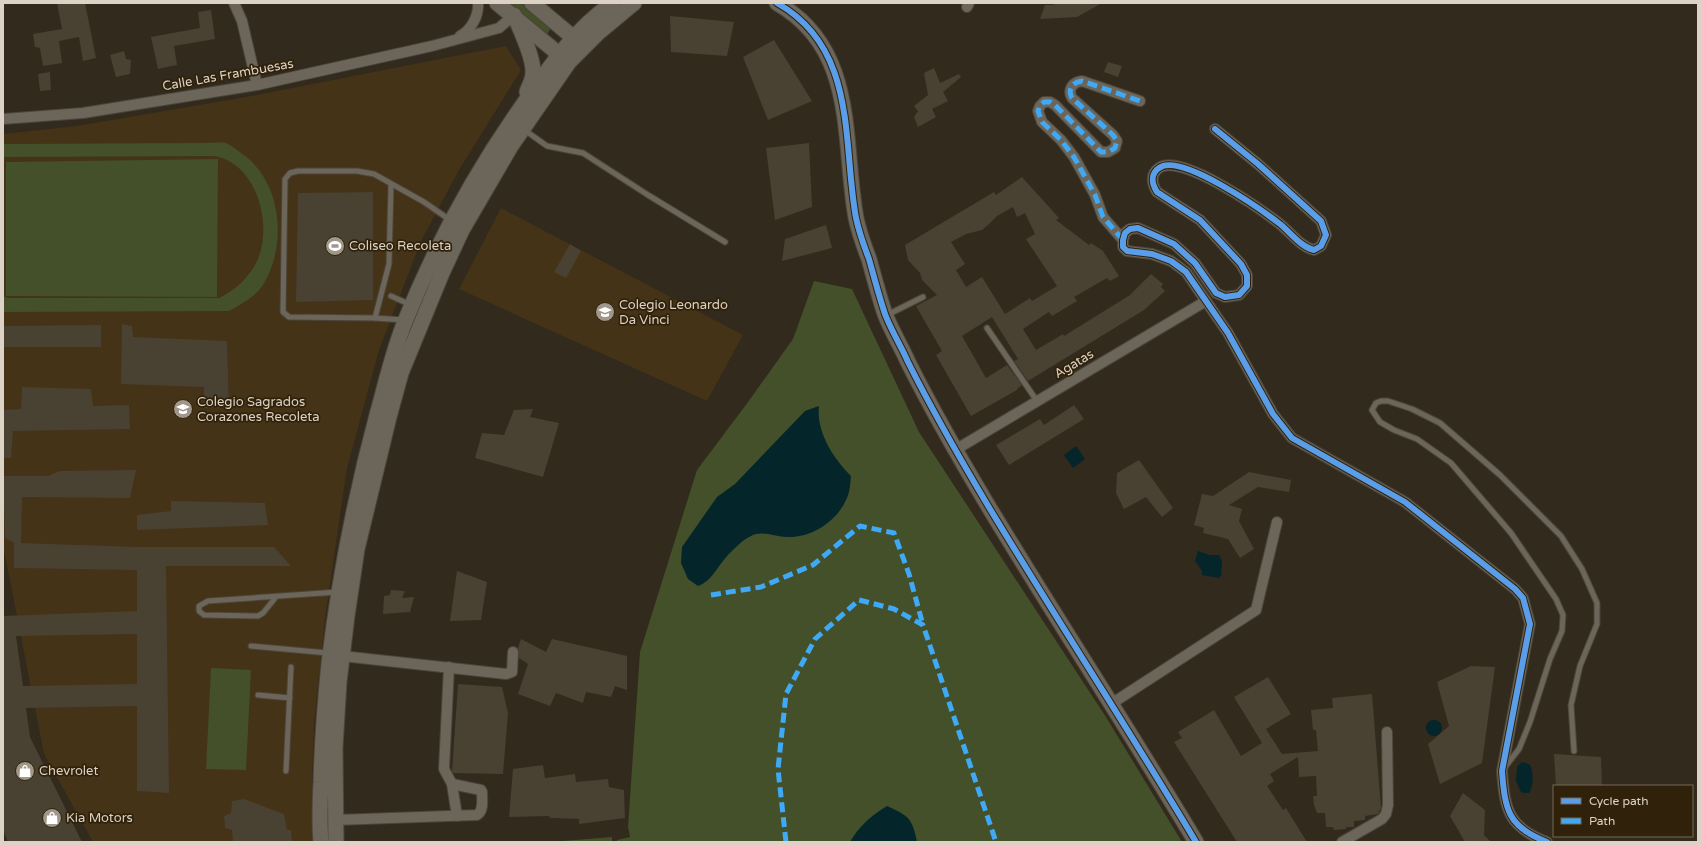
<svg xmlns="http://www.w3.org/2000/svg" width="1701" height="845" viewBox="0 0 1701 845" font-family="'Varela Round',sans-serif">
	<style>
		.built { fill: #443316 }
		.green { fill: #43502a }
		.water { fill: #042529 }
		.building { fill: #494132; fill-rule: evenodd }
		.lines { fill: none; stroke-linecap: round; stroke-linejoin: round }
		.lane-casing { stroke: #4c453a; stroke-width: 7 }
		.street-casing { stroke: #4c453a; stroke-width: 12 }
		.secondary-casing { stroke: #4c453a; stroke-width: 17 }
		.lane { stroke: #6b655a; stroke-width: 5 }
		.street { stroke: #6b655a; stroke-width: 10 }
		.secondary { stroke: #6b655a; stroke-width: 15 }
		.quiet { stroke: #3fa9f5; stroke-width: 5; stroke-dasharray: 10 5; stroke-linecap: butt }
		.cycleway-casing { stroke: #30220a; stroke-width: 8 }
		.cycleway { stroke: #5a9eea; stroke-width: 6 }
		.labels { text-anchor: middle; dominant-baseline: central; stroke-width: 3.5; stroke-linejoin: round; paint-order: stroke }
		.street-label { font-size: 13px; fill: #dcd2c5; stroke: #30220a }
		.poi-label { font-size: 13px; fill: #dcd2c5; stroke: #30220a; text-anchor: start }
	</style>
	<rect width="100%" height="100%" fill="#322a1d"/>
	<g class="built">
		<polygon points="506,46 521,70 459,170 421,241 379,350 347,468 326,611 314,722 312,781 316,842 93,842 44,754 3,545 3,134 77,126 246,97"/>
		<polygon points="501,208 743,335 707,401 459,289"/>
	</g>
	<g class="green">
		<polygon points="505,3 524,3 552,26 547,35"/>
		<path d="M 204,143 C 211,143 219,142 226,143 C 231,145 237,150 241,153 C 282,180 288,245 263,285 C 255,297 241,304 229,311 L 3,312 L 3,296 L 8,298 L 219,298 C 235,290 246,280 255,265 C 275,229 258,163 214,156 L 3,157 L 3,144 Z"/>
		<polygon points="218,159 217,297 6,296 6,162"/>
		<polygon points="814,281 852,289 919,432 1106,717 1182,842 617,842 617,840 630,837 628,827 640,652 697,470 748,402 793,339"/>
		<polygon points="211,668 251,670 246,770 206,769"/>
		<polygon points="612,837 612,842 550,842"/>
	</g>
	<g class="water">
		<path d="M 819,406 C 816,432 833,458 851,476 C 850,484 850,493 846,500 C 836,522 811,538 787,537 C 775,537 762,530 751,536 C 742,540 734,549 727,556 C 718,566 711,582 698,586 L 688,579 L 681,563 L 682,547 L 717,497 L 735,484 L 805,411 Z"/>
		<polygon points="1076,446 1085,459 1073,468 1064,455"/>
		<polygon points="1198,551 1209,555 1219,555 1222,561 1221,576 1219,578 1202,575 1202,571 1195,561"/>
		<circle cx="1434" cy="728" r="8"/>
		<path d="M 1522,762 L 1529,764 C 1534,770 1534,786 1529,793 L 1524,793 L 1521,792 L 1516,781 L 1517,767 Z"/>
		<path d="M 887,806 C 909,816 912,818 917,842 L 850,842 C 859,826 871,816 887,806 Z"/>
	</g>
	<g class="building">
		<polygon points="57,3 85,3 96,58 83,61 79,37 59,41 62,63 43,66 40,48 35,47 33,34 62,29"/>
		<polygon points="1054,3 1102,3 1077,17 1040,19 1045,5 1054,5"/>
		<polygon points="211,10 215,39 174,46 177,65 158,69 151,37 200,28 198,12"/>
		<polygon points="670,16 734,22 727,56 671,52"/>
		<polygon points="774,40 812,101 768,120 743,57"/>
		<polygon points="124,51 126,59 131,60 130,74 116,77 110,55"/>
		<polygon points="1108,62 1122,66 1118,77 1104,72"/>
		<polygon points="934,68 940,83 959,74 961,77 943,92 948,101 932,109 936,117 918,127 914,117 918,111 914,106 928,95 924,73"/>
		<polygon points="50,72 51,90 40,91 38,74"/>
		<polygon points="809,143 812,207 775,220 766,148"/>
		<path d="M 1022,177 L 1059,218 L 1056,220 L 1089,245 L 1091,243 L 1103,251 L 1119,276 L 1110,281 L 1107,278 L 1074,297 L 1077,301 L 1052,316 L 1049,312 L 1023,329 L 1036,350 L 1063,334 L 1064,336 L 1130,295 L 1151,274 L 1163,284 L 1161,287 L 1165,291 L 1144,310 L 1028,381 L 1014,361 L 1018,359 L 992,317 L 962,336 L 986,378 L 1007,365 L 1022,385 L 1017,389 L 1017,390 L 971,416 L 936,355 L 942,351 L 916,306 L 937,295 L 922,280 L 920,273 L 908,260 L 905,245 L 994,192 L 996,195 ZM 1013,207 L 1017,217 L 1025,213 L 1035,234 L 1026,239 L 1057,286 L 1032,301 L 1030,298 L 1005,314 L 982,277 L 966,287 L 956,270 L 965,264 L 951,242 L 966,234 L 982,230 L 988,225 L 997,216 Z"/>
		<polygon points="373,192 373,300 296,302 298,193"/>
		<polygon points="826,225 832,248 782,261 785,239"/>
		<polygon points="570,244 581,251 566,278 554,272"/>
		<polygon points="122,324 132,326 133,337 227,341 229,407 204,408 204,387 121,384"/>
		<polygon points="101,325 101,347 3,347 3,326"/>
		<polygon points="22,387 91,389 93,406 129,405 130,429 13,431 11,458 3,458 3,410 21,409"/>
		<polygon points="1074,405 1084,419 1009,465 996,445 1040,419 1044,425"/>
		<polygon points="533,409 530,417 559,423 543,477 475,458 482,433 504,435 514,410"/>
		<polygon points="1139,460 1173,508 1162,517 1146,497 1124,509 1116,493 1117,473"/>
		<path d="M 136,470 L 130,498 L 22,497 L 21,543 L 137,547 L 274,547 L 291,566 L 166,566 L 169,793 L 137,791 L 137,706 L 26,708 L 30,737 L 82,842 L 8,842 L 3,830 L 3,616 L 137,611 L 137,570 L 14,568 L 14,543 L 15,543 L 5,538 L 3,476 L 48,476 L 60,471 ZM 137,634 L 137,684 L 23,686 L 16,636 Z"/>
		<polygon points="1249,472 1291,480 1289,492 1258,487 1229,505 1242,509 1239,521 1254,549 1240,558 1228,539 1203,533 1204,528 1194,525 1202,494 1213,496"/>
		<polygon points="171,501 265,503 268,525 137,530 137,515 171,511"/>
		<polygon points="457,571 487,582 481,620 450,621"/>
		<polygon points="391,590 405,591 402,598 414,597 410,612 383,614 384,596 390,595"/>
		<polygon points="521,639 546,652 552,639 627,656 627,690 615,686 611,697 586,692 583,703 556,693 550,706 518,694 528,664 519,658 518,648"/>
		<polygon points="1471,666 1495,667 1482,763 1440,784 1428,744 1449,726 1437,682"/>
		<polygon points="1268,677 1291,714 1266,729 1282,754 1318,751 1316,730 1313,730 1311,710 1333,708 1332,698 1372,694 1381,808 1378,814 1365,816 1365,820 1354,821 1354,827 1346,827 1346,829 1334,830 1333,827 1326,827 1325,813 1317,813 1314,805 1313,796 1317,796 1316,776 1299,777 1298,757 1270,774 1274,781 1267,786 1283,810 1286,808 1307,842 1237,842 1174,742 1182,738 1178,732 1214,710 1241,756 1262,743 1234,697"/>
		<polygon points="458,684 502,687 508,713 503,774 453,773 452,771"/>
		<polygon points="1554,754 1601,757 1602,786 1556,786"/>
		<polygon points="543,765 545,778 575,774 576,782 608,779 609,787 624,790 625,818 579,824 579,819 550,818 549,816 509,817 513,769"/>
		<polygon points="1463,793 1485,810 1484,835 1491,842 1465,842 1450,816"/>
		<polygon points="244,799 284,814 287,830 291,830 292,842 233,842 232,830 225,828 224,816 231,813 232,801"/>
	</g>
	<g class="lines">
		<defs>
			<g id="lane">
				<polyline points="523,129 547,146 583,153 648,195 725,242"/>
				<polyline points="391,296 411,305"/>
				<polyline points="887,315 923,297"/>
				<polyline points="375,318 389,264 391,185"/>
				<polyline points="404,320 375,318 289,317 283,312 285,179 290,173 298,171 357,171 374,174 424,202 450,220"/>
				<polyline points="987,328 1037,401"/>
				<polyline points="276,597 263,613 258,616 204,615 199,611 199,606 208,601 338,592"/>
				<polyline points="251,646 328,653"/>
				<polyline points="258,695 290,698"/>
				<polyline points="1505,767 1519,749 1530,722 1550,659 1562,631 1563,615 1556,599 1511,533 1451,463 1417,439 1394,430 1380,422 1372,410 1376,403 1381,401 1388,401 1412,409 1440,423 1500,475 1561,536 1582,569 1597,603 1597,624 1580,666 1571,705 1574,751"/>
				<polyline points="286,771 291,667"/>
			</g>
			<g id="street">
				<polyline points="234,3 242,21 257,85"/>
				<polyline points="967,7 969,3"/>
				<path d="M 460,36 C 471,30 479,16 478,3"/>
				<polyline points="3,119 83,113 257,85 432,46 499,28 514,15"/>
				<path d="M 1215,129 L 1258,164 L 1321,221 L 1326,235 L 1321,246 L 1314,250 C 1301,247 1291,233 1280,224 C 1262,210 1180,152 1159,168 C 1150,174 1152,184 1157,192 L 1200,220 L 1241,264 L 1247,275 L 1247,286 L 1239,295 L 1225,297 L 1216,293 L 1195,263 L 1174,244 L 1138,228 L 1130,229 L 1125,233 L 1123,240 L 1123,247 L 1127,251 L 1152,254 L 1171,261 L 1186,272 L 1228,333 L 1273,414 L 1292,438 L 1405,502 L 1515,589 L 1523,598 L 1530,624 L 1502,771 C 1505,810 1508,827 1547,842"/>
				<path d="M 1123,240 L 1103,217 L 1095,195 L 1074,157 L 1061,140 L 1042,122 L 1038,111 L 1040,106 L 1044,102 L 1050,102 L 1055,105 L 1101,152 L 1108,152 L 1115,148 L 1117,141 L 1113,135 L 1072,98 C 1067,89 1073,82 1082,81 L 1140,101"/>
				<polyline points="955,450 1206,301"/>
				<polyline points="342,656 506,674 512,672 513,652"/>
				<polyline points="449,667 444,769 452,784 457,816"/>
				<polyline points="1111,704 1256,610 1277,522"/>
				<path d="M 335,820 L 477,815 C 484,811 482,800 482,792 L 481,790 L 452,784"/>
				<polyline points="1342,842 1382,819 1386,814 1388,805 1387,732"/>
			</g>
			<g id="secondary">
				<polyline points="497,3 566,60"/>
				<polyline points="532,3 581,44"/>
				<path d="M 777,3 C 858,49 842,141 856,218 C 859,232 864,246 869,259 C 874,277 879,296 885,314 C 891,330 901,346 908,362 C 932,410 959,457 987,504 C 1055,617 1128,728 1196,842"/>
				<path d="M 514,15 C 520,28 534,60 533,73 C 533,80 529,86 527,92"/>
				<path d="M 321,842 C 319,822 320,802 321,782 C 322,742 325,703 329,663 C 339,579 355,497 377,415 C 386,383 393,350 406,319 C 438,240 476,171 525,102 C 551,65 576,28 613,3"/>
				<polyline points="336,842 335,748 339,682 347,616 357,549 389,417 401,373 442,273 462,230 511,146 569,62 598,33 634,3"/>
			</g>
		</defs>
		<use href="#lane" class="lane-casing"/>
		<use href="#street" class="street-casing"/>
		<use href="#secondary" class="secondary-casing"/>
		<use href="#lane" class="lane"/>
		<use href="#street" class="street"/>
		<use href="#secondary" class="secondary"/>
		<g class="quiet">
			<path d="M 1123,240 L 1103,217 L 1095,195 L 1074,157 L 1061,140 L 1042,122 L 1038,111 L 1040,106 L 1044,102 L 1050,102 L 1055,105 L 1101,152 L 1108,152 L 1115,148 L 1117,141 L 1113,135 L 1072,98 C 1067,89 1073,82 1082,81 L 1140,101"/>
			<polyline points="711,595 761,587 813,565 860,526 894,533 909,574 923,625"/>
			<polyline points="786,842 778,769 786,694 815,639 859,600 894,609 923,625 996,842"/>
		</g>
		<defs>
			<g id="cycleway">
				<path d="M 777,3 C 858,49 842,141 856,218 C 859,232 864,246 869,259 C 874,277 879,296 885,314 C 891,330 901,346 908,362 C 932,410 959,457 987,504 C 1055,617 1128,728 1196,842"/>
				<path d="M 1215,129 L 1258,164 L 1321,221 L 1326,235 L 1321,246 L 1314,250 C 1301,247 1291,233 1280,224 C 1262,210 1180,152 1159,168 C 1150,174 1152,184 1157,192 L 1200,220 L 1241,264 L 1247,275 L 1247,286 L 1239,295 L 1225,297 L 1216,293 L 1195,263 L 1174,244 L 1138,228 L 1130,229 L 1125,233 L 1123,240 L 1123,247 L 1127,251 L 1152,254 L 1171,261 L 1186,272 L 1228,333 L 1273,414 L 1292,438 L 1405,502 L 1515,589 L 1523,598 L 1530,624 L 1502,771 C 1505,810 1508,827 1547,842"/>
			</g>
		</defs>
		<use href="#cycleway" class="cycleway-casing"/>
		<use href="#cycleway" class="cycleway"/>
	</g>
	<defs>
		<symbol id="stadium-disc" viewBox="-11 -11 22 22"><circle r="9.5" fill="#a0978a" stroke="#30220a"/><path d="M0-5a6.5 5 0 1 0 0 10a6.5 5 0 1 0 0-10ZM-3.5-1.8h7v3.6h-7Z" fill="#fff"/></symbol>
		<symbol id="school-disc" viewBox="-11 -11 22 22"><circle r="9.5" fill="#a0978a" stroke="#30220a"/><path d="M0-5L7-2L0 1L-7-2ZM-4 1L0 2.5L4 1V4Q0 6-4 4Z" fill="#fff"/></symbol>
		<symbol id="shop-disc" viewBox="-11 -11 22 22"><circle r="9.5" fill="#a0978a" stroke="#30220a"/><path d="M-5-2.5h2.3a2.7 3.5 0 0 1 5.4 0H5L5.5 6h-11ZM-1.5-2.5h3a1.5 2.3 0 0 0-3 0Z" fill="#fff"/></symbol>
	</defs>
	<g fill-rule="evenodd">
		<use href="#stadium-disc" x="324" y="235" width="22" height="22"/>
		<use href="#school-disc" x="594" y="301" width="22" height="22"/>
		<use href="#school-disc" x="172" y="398" width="22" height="22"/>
		<use href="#shop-disc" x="14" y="760" width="22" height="22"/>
		<use href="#shop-disc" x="41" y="807" width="22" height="22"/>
	</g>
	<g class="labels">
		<g class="street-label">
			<text transform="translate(228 75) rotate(-10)">Calle Las Frambuesas</text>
			<text transform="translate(1074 364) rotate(-31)">Agatas</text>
		</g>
		<g class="poi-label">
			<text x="349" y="246">Coliseo Recoleta</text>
			<text x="619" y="305">Colegio Leonardo<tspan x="619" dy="15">Da Vinci</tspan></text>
			<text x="197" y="402">Colegio Sagrados<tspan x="197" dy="15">Corazones Recoleta</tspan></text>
			<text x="39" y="771">Chevrolet</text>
			<text x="66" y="818">Kia Motors</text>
		</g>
	</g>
	<rect width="1701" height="845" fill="none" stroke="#dcd2c5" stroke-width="8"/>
	<rect x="1553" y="785" width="140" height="52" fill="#30220a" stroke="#756855"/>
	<rect x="1561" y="798" width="20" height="6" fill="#5a9eea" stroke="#756855"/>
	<text x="1589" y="805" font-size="12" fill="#dcd2c5">Cycle path</text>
	<rect x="1561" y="818" width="20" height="6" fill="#3fa9f5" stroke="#756855"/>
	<text x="1589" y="825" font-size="12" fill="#dcd2c5">Path</text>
</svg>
